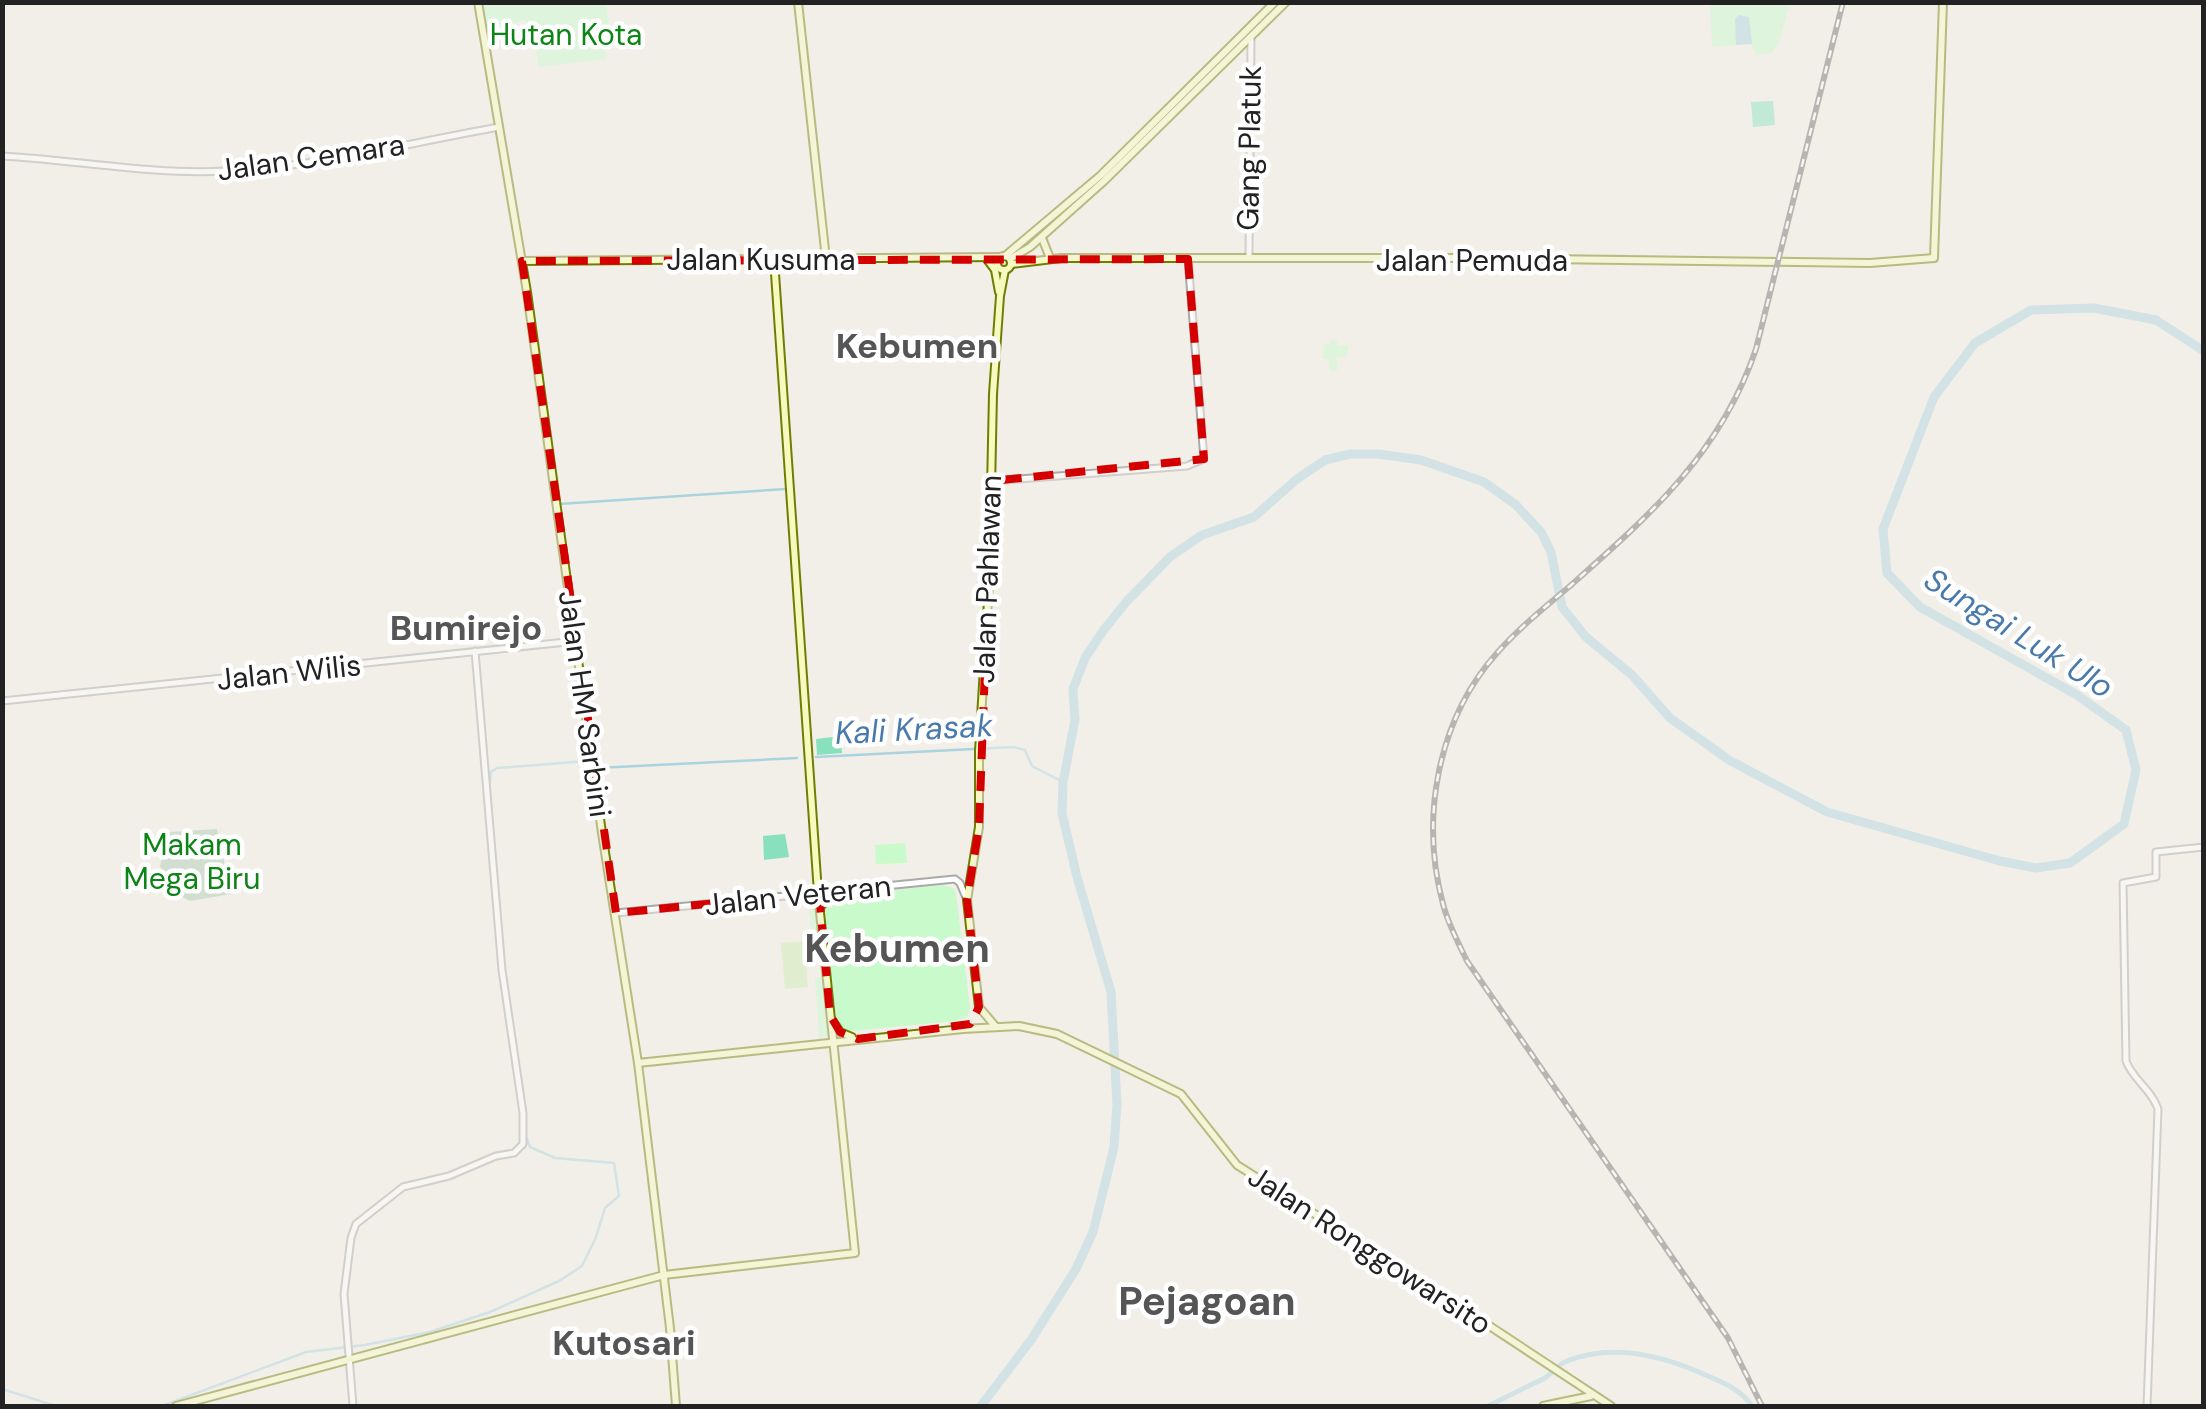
<svg xmlns="http://www.w3.org/2000/svg" width="2206" height="1409" viewBox="0 0 2206 1409" font-family="'DM Sans',sans-serif">
	<style>
		.grass { fill: #cdebb0 }
		.cemetery { fill: #aacbaf }
		.park { fill: #c8facc }
		.pitch { fill: #88e0be }
		.water { fill: #aad3df }
		.lines { fill: none; stroke-linecap: round; stroke-linejoin: round }
		.stream { stroke: #aad3df; stroke-width: 2.5 }
		.canal { stroke: #aad3df; stroke-width: 5 }
		.river { stroke: #aad3df; stroke-width: 9 }
		.tertiary-casing { stroke: #a9a9a9; stroke-width: 9 }
		.secondary-casing { stroke: #707d05; stroke-width: 10 }
		.tertiary { stroke: #fff; stroke-width: 5 }
		.secondary { stroke: #f7fabf; stroke-width: 6 }
		.rail-casing { stroke: #707070; stroke-width: 6 }
		.rail { stroke: #fff; stroke-width: 2.5; stroke-dasharray: 8; stroke-linecap: butt }
		.marked { fill: none; stroke: #d40000; stroke-width: 8; stroke-dasharray: 20 12; stroke-linejoin: round }
		.labels { text-anchor: middle; dominant-baseline: central; stroke-width: 9; stroke-linejoin: round; paint-order: stroke }
		.park-label { font-size: 30px; fill: #0c8416; stroke: #fff }
		.street-label { font-size: 30px; fill: #222; stroke: #fff }
		.water-label { font-size: 32px; font-style: italic; fill: #4a7aab; stroke: #fff }
		.quarter-label { font-size: 35px; font-weight: bold; fill: #555; stroke: #fff }
		.district-label { font-size: 40px; font-weight: bold; fill: #555; stroke: #fff }
	</style>
	<rect width="100%" height="100%" fill="#f2efe9"/>
	<polygon class="grass" points="804,941 808,987 785,989 781,943"/>
	<polygon class="cemetery" points="217,829 231,894 190,901 169,890 160,866 169,832"/>
	<g class="park">
		<polygon points="480,3 606,3 610,30 602,32 606,59 539,67 535,40 529,40 526,20 483,29"/>
		<polygon points="1710,3 1790,3 1779,42 1772,53 1756,55 1751,44 1712,47"/>
		<polygon points="1330,340 1337,341 1338,346 1349,345 1347,356 1336,358 1338,370 1330,371 1328,359 1323,359 1323,344 1330,344"/>
		<polygon points="905,843 907,863 876,864 875,845"/>
		<polygon points="942,885 953,888 956,894 970,1008 968,1016 955,1021 852,1031 841,1029 836,1017 824,906 829,898"/>
		<polygon points="816,891 824,953 813,955 808,892"/>
		<polygon points="826,976 831,1033 819,1040 815,978"/>
	</g>
	<g class="pitch">
		<polygon points="1773,101 1775,125 1753,127 1751,102"/>
		<polygon points="841,736 842,753 817,755 816,739"/>
		<polygon points="785,834 789,857 764,860 763,836"/>
	</g>
	<polygon class="water" points="1739,15 1749,17 1752,44 1736,45 1735,19"/>
	<g class="lines">
		<g class="stream">
			<polyline points="559,504 786,489"/>
			<polyline points="816,757 1013,747 1025,750 1032,766 1063,782"/>
			<polyline points="597,768 797,758"/>
			<polyline points="489,789 491,772 497,768 587,761 591,767"/>
			<polyline points="491,806 501,933"/>
			<polyline points="2,1389 56,1406"/>
			<polyline points="162,1406 306,1352 365,1345 430,1332 490,1312 559,1281 582,1266 596,1237 605,1208 619,1196 614,1163 555,1158 530,1147 525,1134"/>
		</g>
		<path class="canal" d="M 1488,1406 C 1506,1397 1524,1388 1543,1379 C 1552,1374 1557,1365 1567,1361 C 1612,1343 1660,1355 1701,1373 C 1720,1381 1741,1389 1752,1406"/>
		<polyline class="river" points="981,1406 1031,1340 1076,1269 1093,1232 1114,1147 1117,1104 1111,992 1077,877 1062,813 1063,782 1075,720 1073,689 1085,658 1103,631 1127,601 1170,557 1202,535 1254,517 1297,479 1325,460 1350,454 1378,454 1421,460 1484,482 1516,505 1541,532 1551,552 1562,607 1586,637 1632,675 1670,718 1729,760 1827,812 2000,861 2036,868 2070,863 2124,824 2136,770 2126,730 2077,695 1920,607 1887,573 1883,529 1934,397 1975,343 2031,310 2094,308 2156,320 2204,351"/>
		<defs>
			<g id="tertiary">
				<path d="M 2,156 C 76,160 151,175 225,171 C 318,167 408,143 499,127"/>
				<polyline points="1249,257 1251,38"/>
				<polyline points="992,481 1187,466 1204,459 1188,259"/>
				<polyline points="2,701 576,641"/>
				<polyline points="616,913 955,879 960,883 967,900"/>
				<polyline points="353,1406 344,1294 351,1238 356,1224 403,1187 449,1176 496,1156 514,1153 523,1144 523,1113 502,970 475,651"/>
				<path d="M 2147,1406 L 2158,1109 C 2152,1090 2133,1080 2126,1061 L 2123,883 L 2156,877 L 2156,852 L 2204,847"/>
			</g>
			<g id="secondary">
				<polyline points="478,2 527,292 602,833 638,1063 670,1328 676,1406"/>
				<polyline points="798,2 826,259"/>
				<polyline points="1042,238 1050,258"/>
				<circle cx="1004" cy="263" r="7"/>
				<polyline points="1005,256 1101,175 1275,2"/>
				<polyline points="986,258 995,270 999,292"/>
				<polyline points="1010,259 1030,247 1104,181 1286,2"/>
				<polyline points="522,261 999,257"/>
				<polyline points="1011,264 1061,258 1467,258 1870,263 1934,258 1943,2"/>
				<polyline points="822,905 832,891"/>
				<polyline points="832,1020 840,1032 852,1037"/>
				<polyline points="996,1027 979,1007 967,900 979,827 979,751 989,584 993,394 1000,296 1005,270"/>
				<polyline points="638,1063 963,1029 1019,1026 1057,1034 1181,1094 1237,1165 1432,1288 1611,1406"/>
				<polyline points="176,1406 664,1275 855,1253 818,893 774,259"/>
				<polyline points="1543,1406 1591,1396"/>
			</g>
		</defs>
		<use href="#tertiary" class="tertiary-casing"/>
		<use href="#secondary" class="secondary-casing"/>
		<use href="#tertiary" class="tertiary"/>
		<use href="#secondary" class="secondary"/>
		<defs>
			<path id="rail" d="M 1762,1406 L 1728,1338 L 1467,961 C 1458,942 1448,924 1443,904 C 1420,819 1437,720 1497,653 C 1519,628 1545,607 1570,586 C 1650,515 1721,453 1756,349 L 1843,2"/>
		</defs>
		<use href="#rail" class="rail-casing"/>
		<use href="#rail" class="rail"/>
	</g>
	<path d="M0 0H2206V1409H0ZM 1188,259 L 1204,459 L 992,481 L 979,827 L 967,900 L 979,1007 L 970,1024 L 858,1039 L 840,1032 L 830,1015 L 819,893 L 616,913 L 522,261 Z" fill="#f2efe9" fill-opacity=".55" fill-rule="evenodd"/>
	<path class="marked" d="M 1188,259 L 1204,459 L 992,481 L 979,827 L 967,900 L 979,1007 L 970,1024 L 858,1039 L 840,1032 L 830,1015 L 819,893 L 616,913 L 522,261 Z"/>
	<g class="labels">
		<g class="park-label">
			<text x="566" y="34">Hutan Kota</text>
			<text x="192" y="844">Makam<tspan x="192" dy="34">Mega Biru</tspan></text>
		</g>
		<g class="street-label">
			<text transform="translate(1249 148) rotate(-89)">Gang Platuk</text>
			<text transform="translate(311 157) rotate(-8)">Jalan Cemara</text>
			<text x="761" y="259">Jalan Kusuma</text>
			<text x="1472" y="260">Jalan Pemuda</text>
			<text transform="translate(987 579) rotate(-88)">Jalan Pahlawan</text>
			<text transform="translate(289 672) rotate(-6)">Jalan Wilis</text>
			<text transform="translate(585 704) rotate(82)">Jalan HM Sarbini</text>
			<text transform="translate(798 895) rotate(-6)">Jalan Veteran</text>
			<text transform="translate(1370 1250) rotate(33)">Jalan Ronggowarsito</text>
		</g>
		<g class="water-label">
			<text transform="translate(2019 633) rotate(32)">Sungai Luk Ulo</text>
			<text transform="translate(914 729) rotate(-3)">Kali Krasak</text>
		</g>
		<g class="quarter-label">
			<text x="917" y="346">Kebumen</text>
			<text x="466" y="628">Bumirejo</text>
			<text x="624" y="1343">Kutosari</text>
		</g>
		<g class="district-label">
			<text x="897" y="948">Kebumen</text>
			<text x="1207" y="1301">Pejagoan</text>
		</g>
	</g>
	<rect width="2206" height="1409" fill="none" stroke="#222222" stroke-width="10"/>
</svg>
